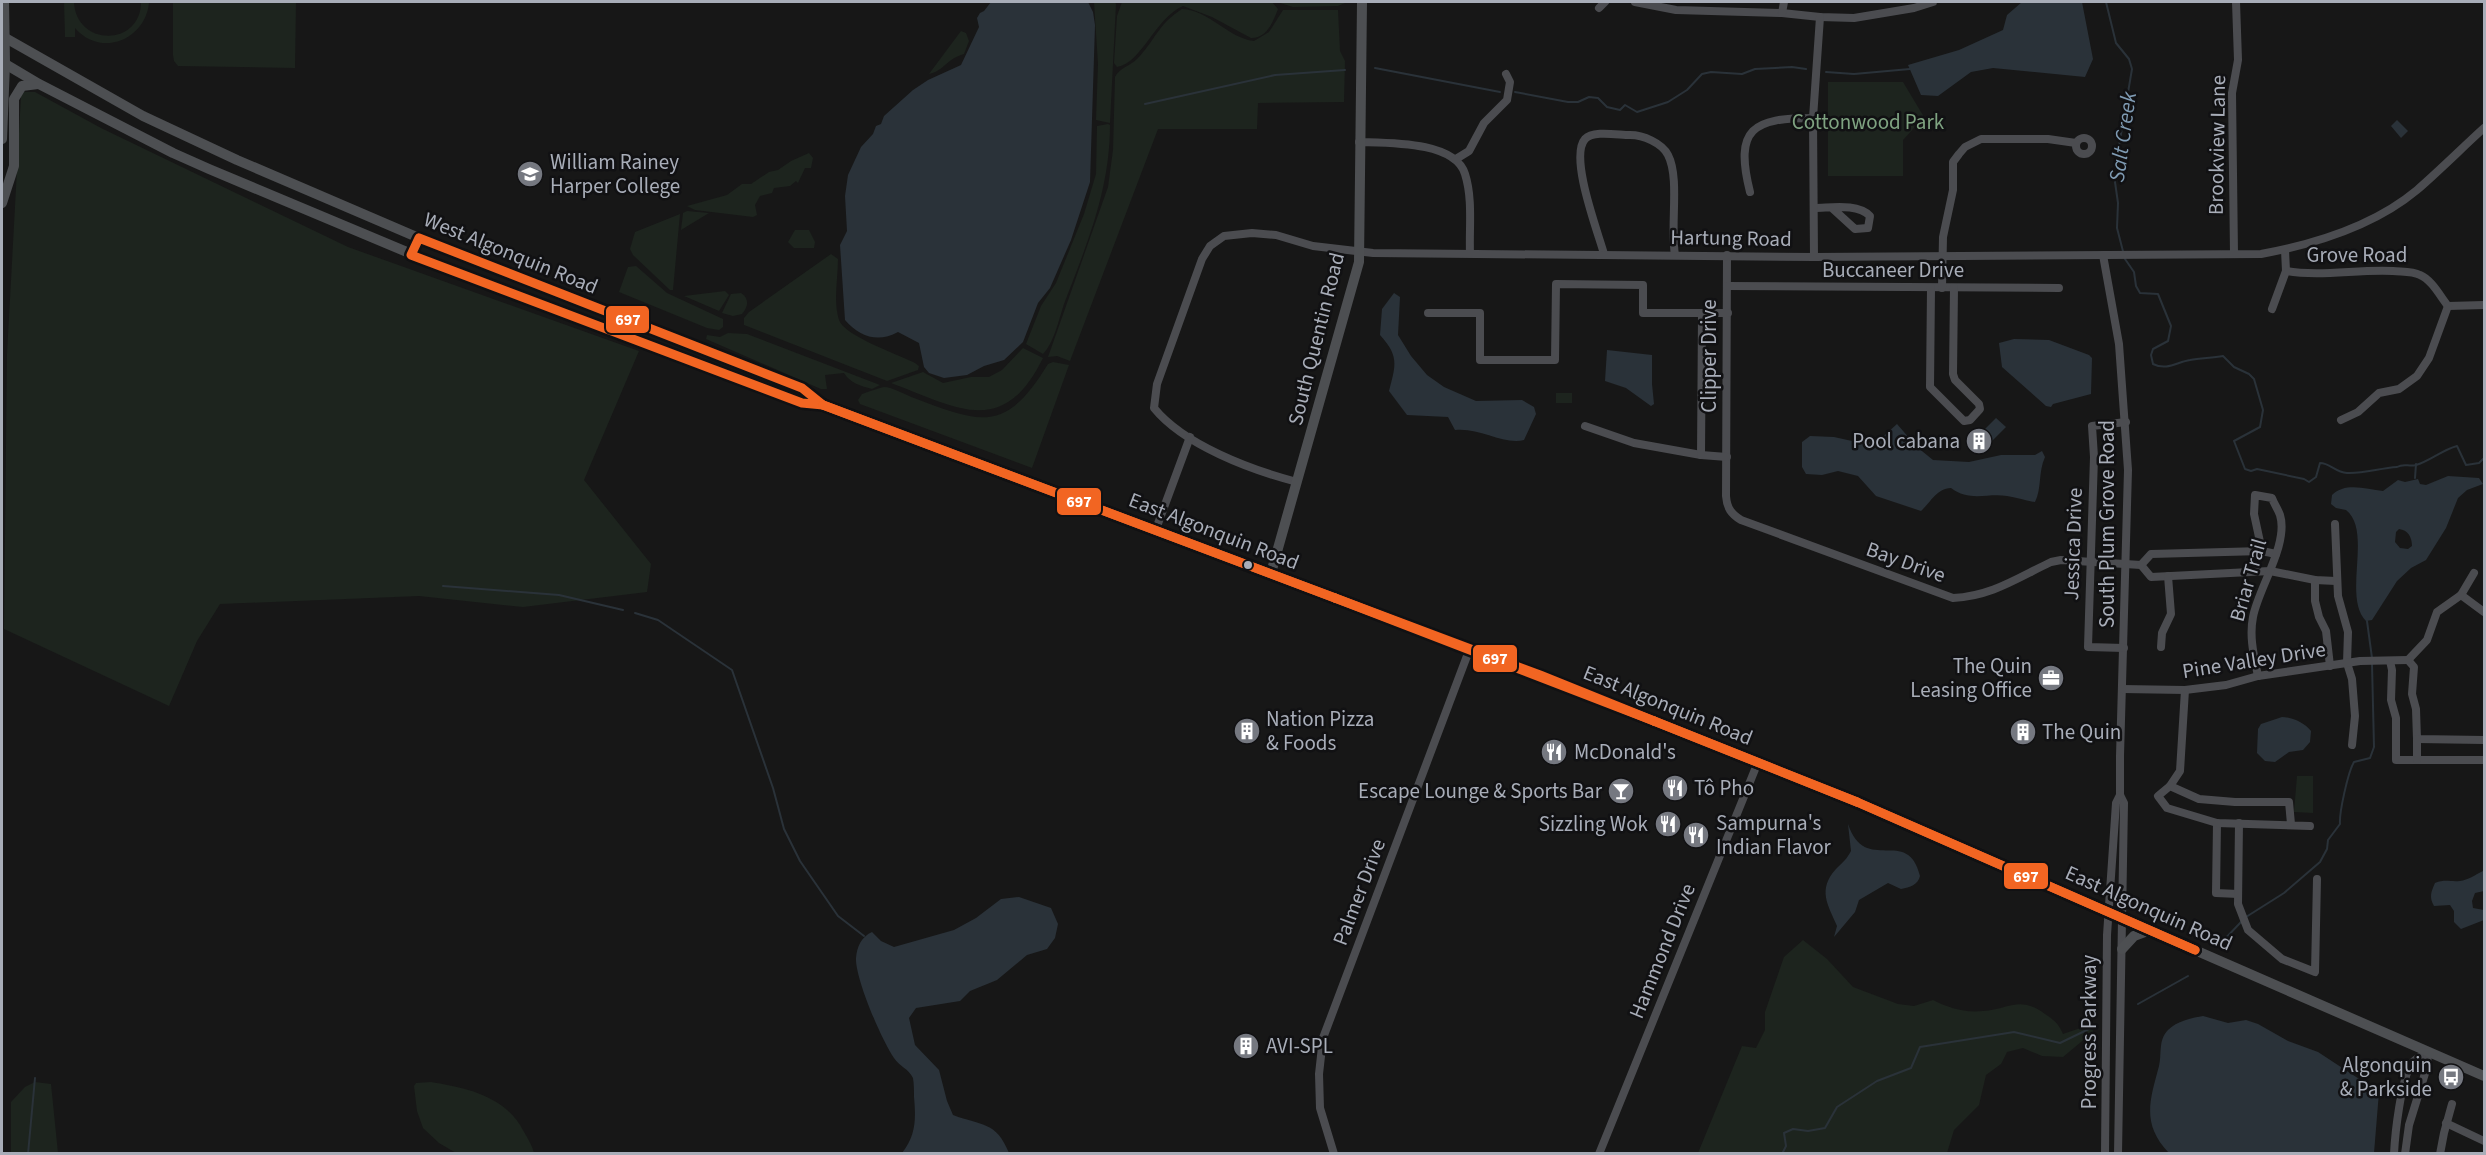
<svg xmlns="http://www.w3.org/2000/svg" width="2486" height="1155" viewBox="0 0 2486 1155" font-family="'Source Sans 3',sans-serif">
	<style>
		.green { fill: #1d241e }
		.water { fill: #2a3239; fill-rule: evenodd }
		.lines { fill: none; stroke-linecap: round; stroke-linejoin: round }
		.stream { stroke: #2a3239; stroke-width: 2 }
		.minor { stroke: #4b4c50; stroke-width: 8 }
		.major { stroke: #4d4f52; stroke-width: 10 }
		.bus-1-casing { stroke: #111113; stroke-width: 14 }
		.bus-1 { stroke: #f26522; stroke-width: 9 }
		.bus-dot { fill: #a8adb8; stroke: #111113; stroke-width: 2 }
		.labels { text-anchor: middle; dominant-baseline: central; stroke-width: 5; stroke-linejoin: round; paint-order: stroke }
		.park-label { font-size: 21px; fill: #7fa381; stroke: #111113 }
		.street-label { font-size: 21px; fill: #a8adb8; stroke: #111113 }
		.poi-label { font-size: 21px; fill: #a8adb8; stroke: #111113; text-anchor: start }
		.water-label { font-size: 22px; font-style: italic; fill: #7f9bb3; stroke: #111113 }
		.line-badge { stroke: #111113; stroke-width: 2 }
		.badge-label { font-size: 16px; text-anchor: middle; font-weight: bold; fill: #fff }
	</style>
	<rect width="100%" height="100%" fill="#171717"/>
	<g class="green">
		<path d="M 64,2 L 74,2 C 76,47 141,47 141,2 L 149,2 L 149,3 C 145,40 101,58 75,28 L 75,37 L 65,37 Z"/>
		<polygon points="173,2 296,2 295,68 178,66 174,61 173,55"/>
		<polygon points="1094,2 1115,2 1116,4 1110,123 1096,120 1098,64"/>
		<path d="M 1122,2 L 1272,2 L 1278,9 C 1273,22 1267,38 1251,38 L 1212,17 L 1183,6 C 1155,18 1142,63 1117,67 L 1114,63 L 1117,16 Z"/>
		<polygon points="1277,2 1345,2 1345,3 1338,6 1293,7"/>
		<path d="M 1182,9 C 1209,10 1228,38 1254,41 L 1269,32 L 1283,10 L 1338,10 L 1340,51 L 1345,61 L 1344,102 L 1258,103 L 1257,129 L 1158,129 L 1070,361 L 1057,356 L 1048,357 L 1108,187 L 1113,150 L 1115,77 C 1119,68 1130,66 1137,59 C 1155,41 1157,25 1182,9 Z"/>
		<path d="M 961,31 L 966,33 L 969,41 L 964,54 C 946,59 944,71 929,74 Z"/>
		<polygon points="1828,82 1903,82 1924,117 1903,140 1903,176 1828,176"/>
		<polygon points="24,92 35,92 101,128 348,247 639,351 584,480 651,564 647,592 523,607 419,596 220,604 197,641 169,706 4,629 7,354 21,96"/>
		<path d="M 1108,124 L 1110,125 C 1110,190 1087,244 1064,304 C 1059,319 1054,343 1043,354 L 1026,344 L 1041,306 L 1056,283 L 1084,214 L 1096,174 L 1097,126 Z"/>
		<polygon points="809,153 813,158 811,168 805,168 798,183 796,181 790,186 774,188 772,193 760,196 755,205 757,215 753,217 695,210 687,206 727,195 742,184 751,184 769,172 778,170 791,161"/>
		<polygon points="687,211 709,213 681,230 683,213"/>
		<polygon points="680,214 673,290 670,290 633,255 630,249 635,232"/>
		<polygon points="795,230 809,230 815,242 814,248 794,248 788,242"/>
		<path d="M 831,254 L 838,259 C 838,279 833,301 839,320 C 843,335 899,355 915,363 L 919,366 L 918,370 L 887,381 L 744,325 L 744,318 L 749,312 Z"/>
		<polygon points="636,266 667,293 723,319 723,327 719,330 707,328 619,292 628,267"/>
		<polygon points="725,291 729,295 719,311 684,296"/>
		<path d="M 741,293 C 750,299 748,307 742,314 L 733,316 L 722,313 L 731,294 Z"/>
		<path d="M 728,333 L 747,334 L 880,385 L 872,389 C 861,386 850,383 844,373 L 825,375 L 827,389 L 821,389 L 706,339 L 707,335 L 720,337 Z"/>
		<path d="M 1023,348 L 1043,358 C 1003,439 958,408 891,383 L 923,372 L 943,383 L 971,377 L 989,377 L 1002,370 Z"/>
		<path d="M 1053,362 L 1069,365 L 1032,468 L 860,404 L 858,400 L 862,394 C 867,392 879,388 884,387 C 892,387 906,395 914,398 C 982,424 1006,433 1048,364 Z"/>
		<rect x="1556" y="393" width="16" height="10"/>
		<polygon points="2297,776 2313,776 2313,813 2294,812"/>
		<path d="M 1803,940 L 1827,959 L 1853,987 L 1898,1004 L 1914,1006 L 1933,1000 C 1949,1008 1964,1013 1983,1011 C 2009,1009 2020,995 2045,1014 C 2054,1020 2059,1024 2063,1034 L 2092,1024 L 2093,1032 L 2063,1057 L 2042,1056 L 2023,1048 L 2007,1052 L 2001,1064 L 1986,1075 L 1979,1105 L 1954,1130 L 1947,1153 L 1698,1153 L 1742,1046 L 1756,1048 L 1765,1030 L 1765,1012 L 1784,957 Z"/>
		<polygon points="35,1082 51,1084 58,1153 11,1153 11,1102 25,1087"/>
		<path d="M 431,1082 C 467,1088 506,1096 524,1132 C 528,1139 532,1145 534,1153 L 456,1153 L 439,1143 L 423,1128 L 417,1111 L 414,1086 L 416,1083 Z"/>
	</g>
	<g class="water">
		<path d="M 991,2 L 1088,2 L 1093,12 L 1095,25 L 1090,182 L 1071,240 L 1050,288 L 1038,303 L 1023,342 L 1004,360 L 984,366 L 967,375 L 944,378 L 929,373 L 924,367 L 919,343 L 898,332 C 878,343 860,337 845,320 L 840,245 L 847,231 L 845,196 L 848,175 L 861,147 L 873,134 L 876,126 L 881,124 L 884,116 L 913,90 L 928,80 L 961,65 L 979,27 L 977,18 L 980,13 L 984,11 Z"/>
		<polygon points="2022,2 2082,2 2093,59 2085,77 1993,68 1971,72 1938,96 1921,95 1908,65 1959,50 2003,30 2007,15"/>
		<polygon points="2397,120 2408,131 2401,138 2391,126"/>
		<path d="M 1394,293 L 1400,297 L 1398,335 L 1411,356 L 1427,375 L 1444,387 L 1476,401 L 1522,400 L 1534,407 L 1536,414 L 1524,440 C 1503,445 1479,427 1455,430 L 1448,417 L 1407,415 L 1389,391 C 1396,364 1399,356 1380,335 L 1382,309 Z"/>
		<polygon points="2014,339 2049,340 2089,355 2092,358 2091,394 2053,404 2051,407 2046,406 2002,367 1999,343"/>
		<polygon points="1607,350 1652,355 1652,384 1654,404 1651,406 1626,388 1605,381"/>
		<polygon points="1996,418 2006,427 1989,444 1979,435"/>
		<path d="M 1897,424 L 1917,447 L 1933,460 L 1969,462 L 2001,455 L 2035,455 L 2042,451 L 2045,457 C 2038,472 2042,488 2035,502 C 2025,501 2016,497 2007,496 C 1987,493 1969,502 1951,488 C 1936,489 1931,502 1921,511 L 1876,496 L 1858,476 L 1838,471 L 1822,475 L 1806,474 L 1802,467 L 1802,442 L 1810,436 L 1834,437 L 1861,443 L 1877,442 Z"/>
		<path d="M 2448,476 L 2479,478 L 2483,484 L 2467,490 L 2458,498 L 2446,528 L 2426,560 L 2411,568 L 2397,581 L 2372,620 L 2366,621 C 2342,597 2373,531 2346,510 L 2336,508 L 2331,504 L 2332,495 C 2345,482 2366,489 2383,491 L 2398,480 L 2405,482 L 2418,479 L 2420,484 L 2426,485 ZM 2399,529 C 2408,530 2412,537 2412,546 L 2408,549 L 2400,548 L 2395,542 L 2396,532 Z"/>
		<path d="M 2282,717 C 2292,717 2305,723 2311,731 L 2310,742 L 2303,750 L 2289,752 L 2275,762 L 2265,761 L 2257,753 L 2258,729 L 2261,724 Z"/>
		<path d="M 1848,824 C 1865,876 1908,825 1920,876 C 1918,885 1910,887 1901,889 L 1888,883 L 1859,900 L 1855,912 L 1834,937 L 1837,926 C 1828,905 1817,890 1836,869 C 1842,863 1847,859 1851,851 Z"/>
		<path d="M 2483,871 L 2484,891 L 2475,893 L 2472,901 L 2473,908 L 2484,910 L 2484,920 L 2461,929 L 2454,922 L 2454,911 L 2450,905 L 2434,906 C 2429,897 2431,892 2435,883 C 2445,879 2450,882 2460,881 C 2468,880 2475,875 2483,871 Z"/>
		<path d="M 1019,897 L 1051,908 L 1058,924 L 1055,938 L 1047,949 L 1027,955 L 997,980 L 970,991 L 960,1001 L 916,1008 L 909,1018 L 915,1045 L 939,1070 L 947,1101 L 953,1115 C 982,1126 996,1121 1009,1153 L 902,1153 C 916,1135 916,1119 914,1097 C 914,1091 914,1084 913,1078 C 909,1069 899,1066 894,1058 C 882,1041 855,978 856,958 C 857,947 861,937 872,932 L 881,941 L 894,947 L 954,930 L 976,918 L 1001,899 Z"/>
		<path d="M 2203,1016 L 2228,1023 L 2246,1020 L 2258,1024 L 2288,1041 L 2318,1052 L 2379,1092 L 2374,1153 L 2169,1153 C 2141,1124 2150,1100 2159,1066 C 2162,1054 2158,1040 2168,1030 C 2177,1021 2191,1018 2203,1016 Z"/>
	</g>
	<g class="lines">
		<g class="stream">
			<path d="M 2106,2 L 2116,43 L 2129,59 L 2132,69 L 2114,175 L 2118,203 L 2117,228 L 2125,259 L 2134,272 L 2136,286 L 2140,293 L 2158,294 L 2171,326 L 2168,341 L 2153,349 L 2151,355 L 2153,364 C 2167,371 2177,362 2190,360 C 2201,358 2212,358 2223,356 L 2234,367 L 2249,374 L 2254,379 L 2263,410 L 2260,427 L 2234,441 L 2245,469 L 2251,471 L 2257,469 L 2304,479 L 2309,482 L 2316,477 L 2320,463 C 2330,463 2335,472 2347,473 C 2363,474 2380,468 2397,467 C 2404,463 2409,467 2416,465 C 2430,461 2442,450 2457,446 L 2466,465 L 2479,463 L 2484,458"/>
			<polyline points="1375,68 1500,92"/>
			<polyline points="1826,72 1854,74 1910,69"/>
			<polyline points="1515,92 1568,102 1578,102 1589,97 1598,98 1607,107 1620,110 1625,105 1637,112 1668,102 1687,90 1702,74 1711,72 1742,74 1755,69 1792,67 1806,69"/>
			<polyline points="1145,104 1275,75 1345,70"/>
			<polyline points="2415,478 2416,464"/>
			<polyline points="443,586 559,595 623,610"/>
			<polyline points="635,613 658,620 732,670 773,788 784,829 800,861 838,916 864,936"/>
			<polyline points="2367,621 2372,658"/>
			<path d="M 2246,917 L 2284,893 L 2320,862 L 2327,849 L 2328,840 L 2340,824 C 2339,813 2348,772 2354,762 L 2370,758 L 2374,747 L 2372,664"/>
			<polyline points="2221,943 2242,921"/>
			<polyline points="2138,1004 2188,976"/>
			<polyline points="28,1154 35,1078"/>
			<polyline points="1782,1154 1786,1146 1784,1133 1793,1129 1808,1131 1825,1128 1837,1107 1877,1081 1911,1068 1920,1047 2014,1032 2060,1043 2093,1027"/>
		</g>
		<g class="minor">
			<polyline points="1635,2 1676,10 1782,13 1820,17 1854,18 1914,8 1933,2"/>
			<polyline points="1599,8 1605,2"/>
			<polyline points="1782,13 1784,2"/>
			<circle cx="2084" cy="146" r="8"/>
			<path d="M 1359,142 C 1388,143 1455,141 1465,174 C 1473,199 1469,228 1470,253"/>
			<polyline points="1456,159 1469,151 1484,123 1507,100 1510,82 1506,74"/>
			<path d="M 1750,192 C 1734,128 1753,118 1813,118"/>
			<path d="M 1814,208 C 1831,208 1857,203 1870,216 L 1868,228 L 1855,229 L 1832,208"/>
			<path d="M 1604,254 C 1598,232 1569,157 1585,139 C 1593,130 1618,135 1630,135 C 1643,135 1662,143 1668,155 C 1680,178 1670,226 1675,255"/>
			<polyline points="2234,254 2232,93 2238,60 2236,2"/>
			<path d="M 1727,255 L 1726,496 C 1727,508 1731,514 1741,520 L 1953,598 C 1992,596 2017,578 2051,562 L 2061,560 L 2141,565 L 2151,577 L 2270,571 L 2315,580 L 2336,581"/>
			<polyline points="2103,255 2119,344 2128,470 2120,756 2120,795 2124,803 2118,1154"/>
			<polyline points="1814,257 1813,118 1820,17"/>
			<path d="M 2286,271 C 2321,277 2358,269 2393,271 C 2402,272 2412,271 2420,275 C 2432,280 2440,296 2448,306 L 2484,305"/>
			<polyline points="1727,286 2059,288"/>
			<polyline points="1931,288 1930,387 1964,421 1970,420 1980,409 1979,404 1955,380 1953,374 1954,288"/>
			<polyline points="1942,288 1943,237 1953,190 1953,162 1959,154 1965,147 1981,139 2048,139 2076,143"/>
			<polyline points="2272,309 2286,271 2285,250"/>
			<polyline points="1428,313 1480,313 1480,360 1555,360 1556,284 1643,285 1643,313 1728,313"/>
			<polyline points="2341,420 2358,412 2379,393 2399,389 2417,376 2429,358 2448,306"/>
			<polyline points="1585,426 1634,443 1701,455 1727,457"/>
			<polyline points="1701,455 1702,314"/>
			<path d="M 1297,482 C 1251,470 1184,445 1154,408 L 1157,384 L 1202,259 L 1210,246 L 1224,236 L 1252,233 L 1276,235 L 1313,246 L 1373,253 L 1814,257 L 2261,254 C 2315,244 2374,226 2417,190 C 2440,170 2462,148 2484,128"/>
			<polyline points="2335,524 2338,596 2348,632 2347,663 2352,679 2355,716 2352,745"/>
			<polyline points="1156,529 1190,437"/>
			<polyline points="2141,565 2151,554 2262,551 2276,554"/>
			<polyline points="2315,580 2315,601 2319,617 2326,631 2330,666"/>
			<polyline points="2461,595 2484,612"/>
			<polyline points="2161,647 2162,633 2171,614 2168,576"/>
			<polyline points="2124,648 2088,647 2094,457 2092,426 2126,422"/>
			<polyline points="2408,660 2414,667 2412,694 2416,709 2417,739 2484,740"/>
			<polyline points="2408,660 2427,640 2437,612 2461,595 2474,573"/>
			<polyline points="2390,661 2392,670 2391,700 2396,718 2396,760 2484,760"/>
			<path d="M 2258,676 C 2254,656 2249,637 2253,617 C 2258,589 2289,544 2280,515 C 2278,509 2274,504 2272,498 L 2255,495 L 2254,514 L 2262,551"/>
			<polyline points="2122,689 2185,690 2226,685 2258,676 2360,661 2408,660"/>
			<polyline points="2417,760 2417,739"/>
			<polyline points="2170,786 2180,771 2185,690"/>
			<polyline points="2217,823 2216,893 2238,894"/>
			<polyline points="2239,823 2238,904 2248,930 2282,959 2315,972 2317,879"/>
			<polyline points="2291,824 2289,802 2235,802 2199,799 2170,786 2158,796 2167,808 2217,823 2310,826"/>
			<polyline points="2446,1123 2484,1141"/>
			<polyline points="1334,1154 1320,1108 1319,1074 1323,1038 1470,648"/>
			<polyline points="1599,1154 1758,762"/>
			<polyline points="2105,1154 2107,935 2116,803 2120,795"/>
			<path d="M 2394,1154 C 2395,1134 2401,1078 2412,1063 C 2416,1058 2422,1055 2428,1052"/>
			<polyline points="2405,1154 2409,1125 2427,1067 2428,1052"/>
			<polyline points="2440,1154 2444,1133 2452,1104"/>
		</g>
		<g class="major">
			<polyline points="2,36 143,116 237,160 419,238 802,388 823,405"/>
			<polyline points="2,62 39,84 173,153 209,169 457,273 802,403 823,405 1470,648 1823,788 2484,1076"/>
			<polyline points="2,139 5,64 4,2"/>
			<polyline points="2,203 14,166 14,99 22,86 38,84"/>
			<polyline points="1271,573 1359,262 1362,2"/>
			<polyline points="2122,949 2134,936 2150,930"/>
		</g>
		<defs>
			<g id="bus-1">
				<polygon points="419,238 802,388 823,405 802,403 411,255"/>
				<polyline points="823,405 1335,598"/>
				<polyline points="823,405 1335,598"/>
				<polyline points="1335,598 1540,675 1654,721"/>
				<polyline points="1335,598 1654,721"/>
				<polyline points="1654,721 1857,802"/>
				<polyline points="1654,721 1857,802"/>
				<polyline points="1857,802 2195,950"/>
				<polyline points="1857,802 2195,950"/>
			</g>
		</defs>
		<use href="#bus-1" class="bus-1-casing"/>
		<use href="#bus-1" class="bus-1"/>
	</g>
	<defs>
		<symbol id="university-disc" viewBox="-11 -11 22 22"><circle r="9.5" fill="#757880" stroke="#111113"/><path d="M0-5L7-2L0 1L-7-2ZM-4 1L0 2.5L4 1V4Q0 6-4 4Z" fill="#fff"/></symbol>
		<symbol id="building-disc" viewBox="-11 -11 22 22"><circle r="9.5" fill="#757880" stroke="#111113"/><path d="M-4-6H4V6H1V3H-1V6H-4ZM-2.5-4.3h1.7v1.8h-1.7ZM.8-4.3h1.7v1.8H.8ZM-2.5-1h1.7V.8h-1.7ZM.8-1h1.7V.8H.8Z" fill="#fff"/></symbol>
		<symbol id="office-disc" viewBox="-11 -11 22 22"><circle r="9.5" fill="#757880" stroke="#111113"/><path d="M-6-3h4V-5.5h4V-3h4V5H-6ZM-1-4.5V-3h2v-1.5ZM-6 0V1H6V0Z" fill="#fff"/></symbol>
		<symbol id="restaurant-disc" viewBox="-11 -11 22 22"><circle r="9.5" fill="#757880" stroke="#111113"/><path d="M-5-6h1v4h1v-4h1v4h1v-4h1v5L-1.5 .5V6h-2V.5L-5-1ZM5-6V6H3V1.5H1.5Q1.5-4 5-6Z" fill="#fff"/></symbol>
		<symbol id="bar-disc" viewBox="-11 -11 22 22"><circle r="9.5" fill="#757880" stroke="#111113"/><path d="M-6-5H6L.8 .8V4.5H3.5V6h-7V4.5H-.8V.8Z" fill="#fff"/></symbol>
		<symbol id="bus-disc" viewBox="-11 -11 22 22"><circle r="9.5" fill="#757880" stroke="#111113"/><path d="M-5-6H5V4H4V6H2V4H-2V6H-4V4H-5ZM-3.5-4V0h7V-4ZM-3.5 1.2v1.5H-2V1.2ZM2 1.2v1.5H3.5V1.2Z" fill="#fff"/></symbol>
	</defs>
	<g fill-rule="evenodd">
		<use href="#university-disc" x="515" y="159" width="30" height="30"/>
		<use href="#building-disc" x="1964" y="426" width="30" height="30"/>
		<use href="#office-disc" x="2036" y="663" width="30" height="30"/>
		<use href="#building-disc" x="1232" y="716" width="30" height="30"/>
		<use href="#building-disc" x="2008" y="717" width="30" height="30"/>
		<use href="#restaurant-disc" x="1539" y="737" width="30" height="30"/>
		<use href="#restaurant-disc" x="1660" y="773" width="30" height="30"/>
		<use href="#bar-disc" x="1606" y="776" width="30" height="30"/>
		<use href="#restaurant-disc" x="1653" y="809" width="30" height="30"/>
		<use href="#restaurant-disc" x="1681" y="820" width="30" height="30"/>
		<use href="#building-disc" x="1231" y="1031" width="30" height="30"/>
		<use href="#bus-disc" x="2436" y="1062" width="30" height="30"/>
	</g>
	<circle class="bus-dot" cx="1248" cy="565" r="5"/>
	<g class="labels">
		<g class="park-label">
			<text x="1868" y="122">Cottonwood Park</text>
		</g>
		<g class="street-label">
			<text transform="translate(2217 145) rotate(-89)">Brookview Lane</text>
			<text transform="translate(1731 238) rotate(1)">Hartung Road</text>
			<text transform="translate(511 253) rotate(22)">West Algonquin Road</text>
			<text x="2357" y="255">Grove Road</text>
			<text x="1893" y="270">Buccaneer Drive</text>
			<text transform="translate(1316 339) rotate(-76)">South Quentin Road</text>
			<text transform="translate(1709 356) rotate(-90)">Clipper Drive</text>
			<text transform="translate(2107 524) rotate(-90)">South Plum Grove Road</text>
			<text transform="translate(1214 531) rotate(21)">East Algonquin Road</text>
			<text transform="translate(2073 544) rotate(-88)">Jessica Drive</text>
			<text transform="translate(1906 562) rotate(20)">Bay Drive</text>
			<text transform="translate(2248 580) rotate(-74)">Briar Trail</text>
			<text transform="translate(2254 660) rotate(-9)">Pine Valley Drive</text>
			<text transform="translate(1668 705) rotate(22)">East Algonquin Road</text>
			<text transform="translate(1359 892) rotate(-69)">Palmer Drive</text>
			<text transform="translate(2149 908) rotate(24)">East Algonquin Road</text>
			<text transform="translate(1662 951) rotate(-68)">Hammond Drive</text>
			<text transform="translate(2089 1032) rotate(-90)">Progress Parkway</text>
		</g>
		<g class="poi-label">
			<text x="550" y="162">William Rainey<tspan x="550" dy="24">Harper College</tspan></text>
			<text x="1960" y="441" text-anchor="end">Pool cabana</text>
			<text x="2032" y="666" text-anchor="end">The Quin<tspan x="2032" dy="24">Leasing Office</tspan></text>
			<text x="1266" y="719">Nation Pizza<tspan x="1266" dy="24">&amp; Foods</tspan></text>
			<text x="2042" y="732">The Quin</text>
			<text x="1574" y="752">McDonald's</text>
			<text x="1694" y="788">Tô Pho</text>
			<text x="1602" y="791" text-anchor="end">Escape Lounge &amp; Sports Bar</text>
			<text x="1716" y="823">Sampurna's<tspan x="1716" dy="24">Indian Flavor</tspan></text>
			<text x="1648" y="824" text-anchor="end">Sizzling Wok</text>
			<text x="1266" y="1046">AVI-SPL</text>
			<text x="2432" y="1065" text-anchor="end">Algonquin<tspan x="2432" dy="24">&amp; Parkside</tspan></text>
		</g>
		<g class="water-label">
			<text transform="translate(2123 137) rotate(-82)">Salt Creek</text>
		</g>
	</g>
	<g class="line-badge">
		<rect x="605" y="305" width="45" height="29" rx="6" fill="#f26522"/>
		<rect x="1056" y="487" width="46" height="29" rx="6" fill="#f26522"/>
		<rect x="1472" y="644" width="46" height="29" rx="6" fill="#f26522"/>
		<rect x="2003" y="862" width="46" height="28" rx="6" fill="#f26522"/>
	</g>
	<g class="badge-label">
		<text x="628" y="325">697</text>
		<text x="1079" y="507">697</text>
		<text x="1495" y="664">697</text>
		<text x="2026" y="882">697</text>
	</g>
	<rect width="2486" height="1155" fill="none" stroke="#a8adb8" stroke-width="6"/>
</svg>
